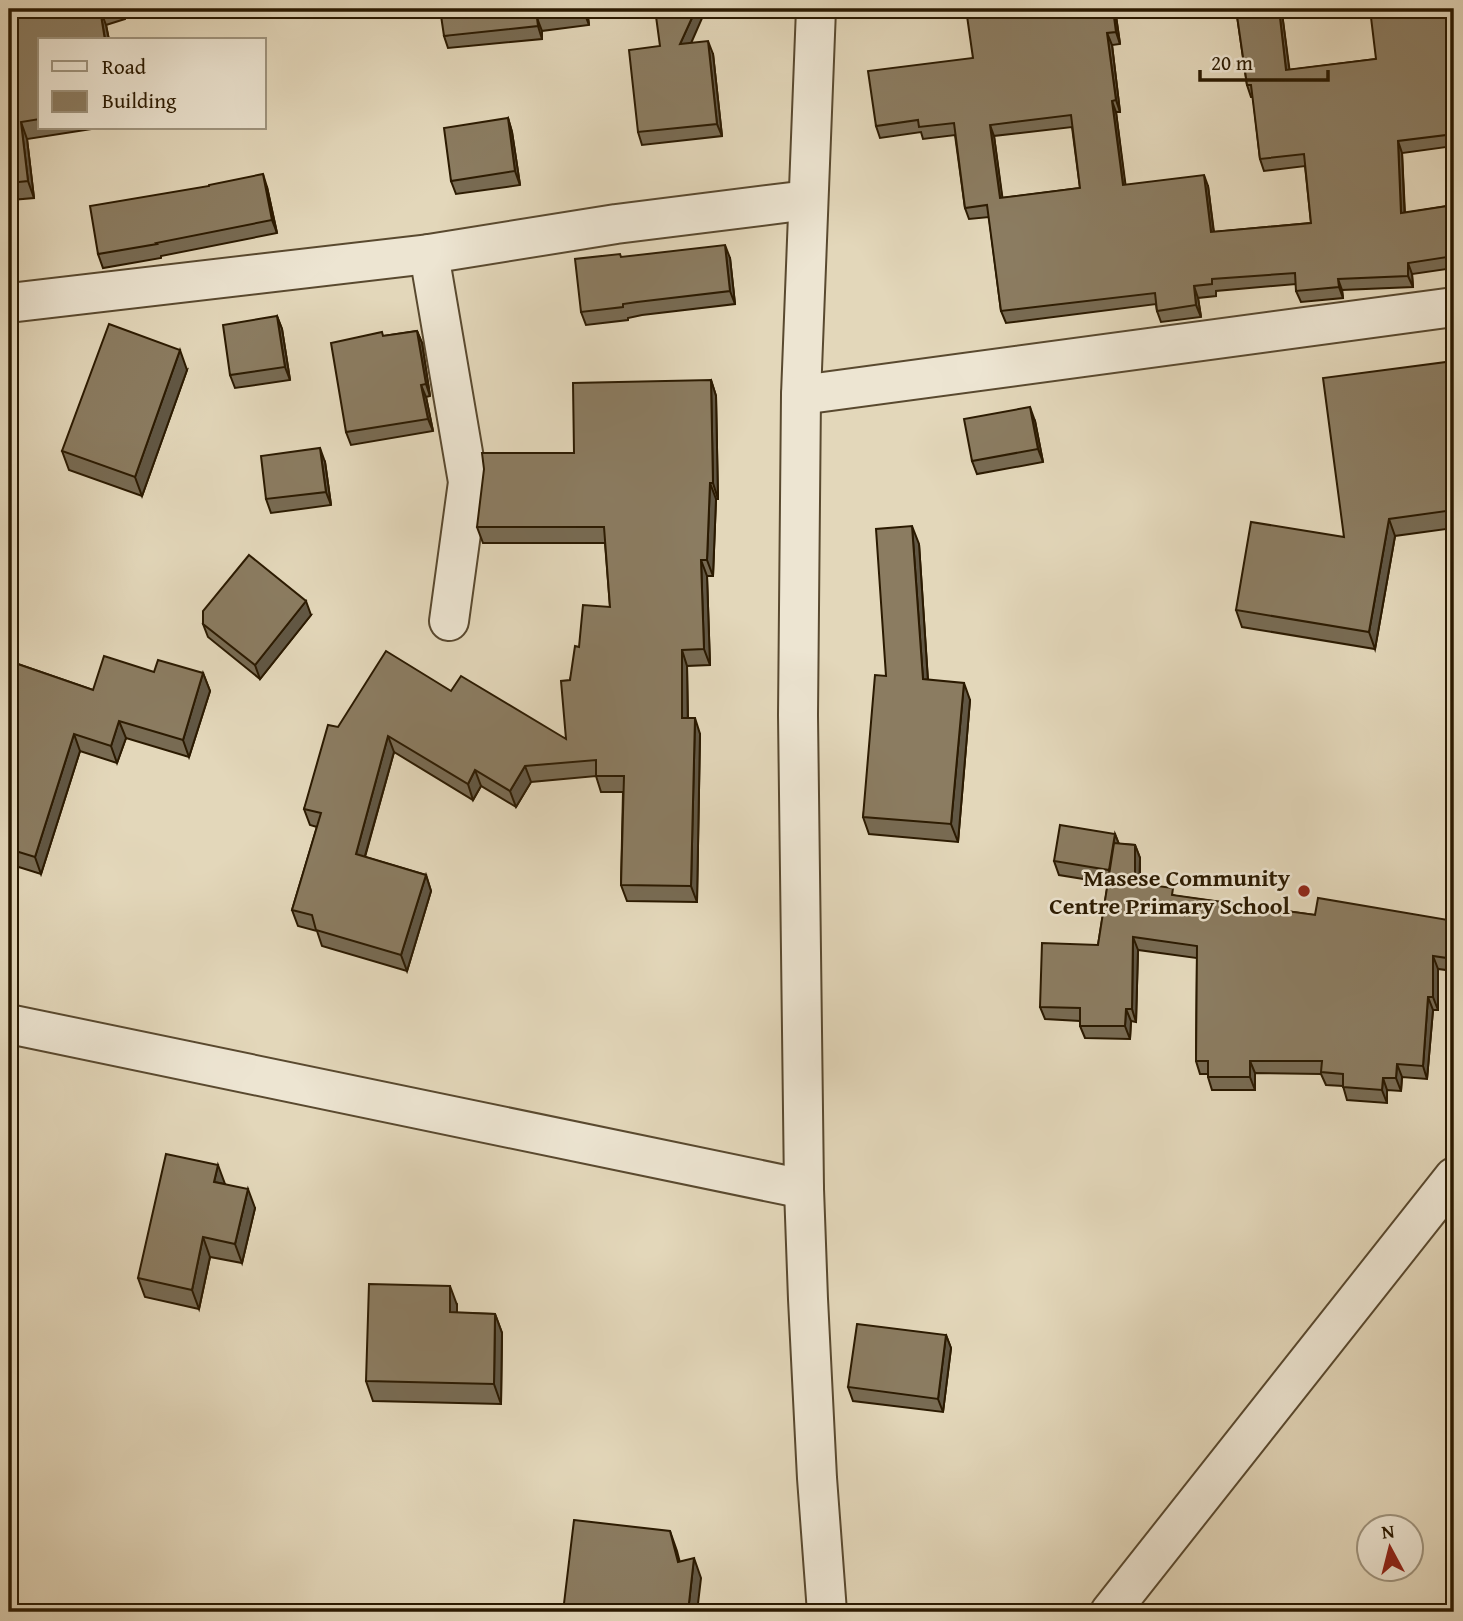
<svg xmlns="http://www.w3.org/2000/svg" width="1463" height="1621" viewBox="0 0 1463 1621" font-family="'Gentium Book Plus',serif">
	<style>
		.lines { fill: none; stroke-linecap: round; stroke-linejoin: round }
		.minor-casing { stroke: #59492f; stroke-width: 42 }
		.minor { stroke: #ede5d2; stroke-width: 38 }
		.wall { fill: #786b53; stroke: #2b1a01; stroke-width: 2; fill-rule: evenodd }
		.shaded-wall { fill: #615744; stroke: #2b1a01; stroke-width: 2 }
		.building { fill: #8b7c61; stroke: #2b1a01; stroke-width: 2; fill-rule: evenodd }
		.poi-dot { fill: #8f2418; stroke: #ede5d2; stroke-width: 2.5 }
		.labels { text-anchor: middle; dominant-baseline: central; stroke-width: 5; stroke-linejoin: round; paint-order: stroke }
		.poi-label { font-size: 24px; font-weight: bold; fill: #2b1a01; stroke: #ede5d2; text-anchor: end }
	</style>
	<rect width="100%" height="100%" fill="#e3d7ba"/>
	<filter id="stains"><feTurbulence type="fractalNoise" baseFrequency=".00286" numOctaves="4"/><feColorMatrix values="0 0 0 0 .2 0 0 0 0 .09 0 0 0 0 .02 0 0 0 .5 -.17"/></filter>
	<radialGradient id="worn" r=".72"><stop offset=".6" stop-color="#630" stop-opacity="0"/><stop offset="1" stop-color="#630" stop-opacity=".3"/></radialGradient>
	<g class="lines">
		<defs>
			<g id="minor">
				<polyline points="816,9 801,395 798,715 804,1189 808,1299 817,1478 827,1612"/>
				<polyline points="429,254 468,482 449,621"/>
				<polyline points="9,303 429,254 616,224 808,200"/>
				<polyline points="801,395 1454,307"/>
				<polyline points="9,1024 804,1189"/>
				<polyline points="1110,1612 1454,1177"/>
			</g>
		</defs>
		<use href="#minor" class="minor-casing"/>
		<use href="#minor" class="minor"/>
	</g>
	<g class="wall">
		<polygon points="9,9 124,9 125,19 106,25 109,40 40,40 40,128 98,128 27,139 34,198 11,200 9,213"/>
		<polygon points="587,9 589,25 542,31 542,39 448,48 444,36"/>
		<path d="M 1115,9 L 1120,44 L 1112,45 L 1120,112 L 1116,112 L 1125,185 L 1208,186 L 1214,232 L 1311,223 L 1305,166 L 1264,171 L 1260,159 L 1253,97 L 1251,97 L 1247,85 L 1236,9 L 1287,9 L 1288,12 L 1282,13 L 1289,70 L 1376,59 L 1442,9 L 1443,17 L 1450,28 L 1454,69 L 1454,146 L 1402,153 L 1405,213 L 1454,205 L 1454,268 L 1412,274 L 1413,287 L 1342,290 L 1343,298 L 1301,302 L 1296,291 L 1296,284 L 1216,291 L 1216,296 L 1198,298 L 1201,317 L 1161,322 L 1157,311 L 1156,304 L 1006,323 L 1001,311 L 989,217 L 969,219 L 965,208 L 955,135 L 923,139 L 921,132 L 880,138 L 876,126 L 973,58 ZM 1072,127 L 1080,188 L 1002,198 L 994,136 Z"/>
		<polygon points="691,43 713,54 722,136 642,145 638,132 660,46"/>
		<polygon points="508,118 512,132 520,185 456,194 451,181"/>
		<polygon points="267,187 277,233 161,256 161,258 103,268 98,254"/>
		<polygon points="621,257 730,258 735,304 642,315 628,318 628,320 586,325 581,312"/>
		<polygon points="277,316 282,329 290,380 235,388 230,375"/>
		<polygon points="417,331 422,343 430,396 426,397 433,431 351,445 346,432 384,336"/>
		<polygon points="1454,361 1454,528 1395,536 1375,649 1242,627 1236,610 1344,537"/>
		<polygon points="187,370 142,496 69,470 62,451"/>
		<polygon points="711,380 716,396 718,499 716,499 713,576 707,576 710,665 687,666 688,718 700,734 697,902 627,901 621,885 623,792 601,792 596,776 531,782 516,807 481,786 473,800 394,752 365,857 426,875 431,891 407,971 322,946 317,931 298,926 292,910 317,827 310,825 304,809 338,727 451,691 566,739 570,680 579,647 610,607 605,543 483,543 477,527 574,453"/>
		<polygon points="1035,421 1043,462 977,474 972,461"/>
		<polygon points="325,462 331,505 271,513 266,499"/>
		<polygon points="919,544 928,680 970,700 958,842 869,834 863,817 886,676"/>
		<polygon points="311,615 260,679 208,637 203,624"/>
		<polygon points="9,661 93,690 154,672 203,673 210,691 189,757 126,738 117,763 80,751 41,874 9,864"/>
		<polygon points="1115,834 1119,844 1135,845 1140,858 1140,884 1176,896 1315,915 1454,921 1454,971 1438,969 1438,1010 1433,1010 1427,1079 1402,1077 1401,1091 1387,1090 1387,1103 1347,1100 1343,1086 1326,1085 1321,1074 1255,1073 1255,1090 1212,1090 1208,1077 1208,1074 1200,1074 1196,1061 1197,958 1138,950 1136,1022 1131,1021 1130,1039 1085,1038 1080,1026 1080,1021 1045,1019 1040,1007 1098,945 1108,883 1059,875 1054,861"/>
		<polygon points="225,1184 255,1208 242,1263 210,1257 199,1309 145,1297 138,1278"/>
		<polygon points="457,1305 457,1313 495,1314 502,1333 501,1404 373,1401 366,1381"/>
		<polygon points="946,1335 951,1348 943,1412 853,1401 848,1387"/>
	</g>
	<g class="shaded-wall">
		<polygon points="100,9 106,25 109,40 105,40"/>
		<polygon points="584,9 587,9 589,25 584,12"/>
		<polygon points="696,9 706,9 685,57 680,44"/>
		<polygon points="1113,9 1115,9 1120,44 1116,32"/>
		<polygon points="1279,9 1281,9 1282,13 1291,81 1286,70"/>
		<polygon points="1439,9 1442,9 1444,29 1440,17"/>
		<polygon points="1446,17 1450,28 1454,69 1454,95"/>
		<polygon points="537,18 542,31 542,39 538,26"/>
		<polygon points="1107,33 1112,45 1120,112 1116,100"/>
		<polygon points="708,41 713,54 722,136 717,124"/>
		<polygon points="1112,101 1116,112 1127,196 1123,185"/>
		<polygon points="508,118 512,132 520,185 515,171"/>
		<polygon points="21,122 27,139 34,198 28,181"/>
		<polygon points="990,125 994,136 1004,209 1000,198"/>
		<polygon points="1398,141 1402,153 1405,225 1401,213"/>
		<polygon points="263,174 267,187 277,233 272,220"/>
		<polygon points="1204,175 1208,186 1215,244 1211,232"/>
		<polygon points="9,195 11,200 9,213"/>
		<polygon points="725,245 730,258 735,304 730,291"/>
		<polygon points="1408,263 1412,274 1413,287 1408,276"/>
		<polygon points="1338,279 1342,290 1343,298 1339,287"/>
		<polygon points="1194,286 1198,298 1201,317 1196,305"/>
		<polygon points="277,316 282,329 290,380 285,367"/>
		<polygon points="417,331 422,343 430,396 426,384"/>
		<polygon points="180,350 187,370 142,496 135,477"/>
		<polygon points="711,380 716,396 718,499 713,483"/>
		<polygon points="421,385 426,397 433,431 428,419"/>
		<polygon points="1030,407 1035,421 1043,462 1038,449"/>
		<polygon points="320,448 325,462 331,505 326,492"/>
		<polygon points="710,483 716,499 713,576 707,560"/>
		<polygon points="1389,519 1395,536 1375,649 1369,632"/>
		<polygon points="912,526 919,544 929,697 923,679"/>
		<polygon points="701,560 707,576 710,665 704,649"/>
		<polygon points="306,601 311,615 260,679 255,665"/>
		<polygon points="682,650 687,666 688,734 682,718"/>
		<polygon points="203,673 210,691 189,757 183,740"/>
		<polygon points="964,683 970,700 958,842 951,824"/>
		<polygon points="695,718 700,734 697,902 691,886"/>
		<polygon points="119,721 126,738 117,763 111,746"/>
		<polygon points="74,734 80,751 41,874 35,857"/>
		<polygon points="388,736 394,752 361,870 356,854"/>
		<polygon points="525,766 531,782 516,807 510,791"/>
		<polygon points="475,770 481,786 473,800 468,784"/>
		<polygon points="1115,834 1120,847 1114,884 1109,870"/>
		<polygon points="1135,845 1140,858 1139,896 1135,883"/>
		<polygon points="426,875 431,891 407,971 401,955"/>
		<polygon points="1133,937 1138,950 1136,1022 1132,1009"/>
		<polygon points="1433,956 1438,969 1438,1010 1433,997"/>
		<polygon points="1428,997 1433,1010 1427,1079 1423,1066"/>
		<polygon points="1126,1009 1131,1021 1130,1039 1125,1026"/>
		<polygon points="1250,1061 1255,1073 1255,1090 1250,1077"/>
		<polygon points="1397,1064 1402,1077 1401,1091 1396,1078"/>
		<polygon points="1383,1078 1387,1090 1387,1103 1382,1090"/>
		<polygon points="218,1165 225,1184 214,1182"/>
		<polygon points="248,1189 255,1208 242,1263 235,1244"/>
		<polygon points="203,1237 210,1257 199,1309 192,1290"/>
		<polygon points="450,1286 457,1305 457,1332 450,1312"/>
		<polygon points="495,1314 502,1333 501,1404 494,1384"/>
		<polygon points="946,1335 951,1348 943,1412 938,1399"/>
		<polygon points="670,1531 677,1551 685,1582 678,1562"/>
		<polygon points="694,1558 701,1578 697,1612 688,1612"/>
	</g>
	<g class="building">
		<polygon points="9,9 100,9 105,40 40,40 40,119 21,122 28,181 9,183"/>
		<polygon points="440,9 584,9 584,12 537,18 538,26 444,36"/>
		<polygon points="655,9 696,9 680,44 708,41 717,124 638,132 629,50 660,46"/>
		<path d="M 966,9 L 1113,9 L 1116,32 L 1107,33 L 1116,100 L 1112,101 L 1123,185 L 1204,175 L 1211,232 L 1311,223 L 1304,154 L 1260,159 L 1251,85 L 1247,85 L 1236,9 L 1279,9 L 1286,70 L 1376,59 L 1370,9 L 1439,9 L 1440,17 L 1446,17 L 1454,95 L 1454,134 L 1398,141 L 1401,213 L 1454,205 L 1454,256 L 1408,263 L 1408,276 L 1338,279 L 1339,287 L 1296,291 L 1295,273 L 1212,279 L 1212,284 L 1194,286 L 1196,305 L 1157,311 L 1155,293 L 1001,311 L 987,205 L 965,208 L 954,123 L 919,127 L 918,120 L 876,126 L 868,71 L 973,58 ZM 1071,115 L 1080,188 L 1000,198 L 990,125 Z"/>
		<polygon points="508,118 515,171 451,181 444,128"/>
		<polygon points="263,174 272,220 156,243 157,244 98,254 90,206 209,186 209,185"/>
		<polygon points="725,245 730,291 637,302 623,304 623,307 581,312 575,259 620,254 621,257"/>
		<polygon points="277,316 285,367 230,375 223,325"/>
		<polygon points="109,324 180,350 135,477 62,451"/>
		<polygon points="417,331 426,384 421,385 428,419 346,432 331,343 382,332 383,336"/>
		<polygon points="1454,361 1454,510 1389,519 1369,632 1236,610 1251,522 1344,537 1323,378"/>
		<polygon points="711,380 713,483 710,483 707,560 701,560 704,649 682,650 682,718 695,718 691,886 621,885 624,776 596,776 596,760 525,766 510,791 475,770 468,784 388,736 356,854 426,875 401,955 316,930 312,915 292,910 321,813 304,809 328,725 338,727 386,651 451,691 461,676 566,739 561,681 570,680 575,646 579,647 583,605 610,607 604,527 477,527 484,469 482,453 574,453 573,383"/>
		<polygon points="1030,407 1038,449 972,461 964,419"/>
		<polygon points="320,448 326,492 266,499 261,456"/>
		<polygon points="912,526 923,679 964,683 951,824 863,817 875,675 886,676 876,529"/>
		<polygon points="249,555 306,601 255,665 203,624 203,611"/>
		<polygon points="104,656 154,672 158,660 203,673 183,740 119,721 111,746 74,734 35,857 9,849 9,661 93,690"/>
		<polygon points="1060,825 1115,834 1109,870 1054,861"/>
		<polygon points="1114,843 1135,845 1135,883 1173,888 1172,895 1315,915 1318,898 1454,921 1454,959 1433,956 1433,997 1428,997 1423,1066 1397,1064 1396,1078 1383,1078 1382,1090 1343,1087 1343,1074 1321,1072 1322,1061 1250,1061 1250,1077 1208,1077 1208,1061 1196,1061 1197,946 1133,937 1132,1009 1126,1009 1125,1026 1080,1026 1080,1008 1040,1007 1042,943 1098,945"/>
		<polygon points="166,1154 218,1165 214,1182 248,1189 235,1244 203,1237 192,1290 138,1278"/>
		<polygon points="369,1284 450,1286 450,1312 495,1314 494,1384 366,1381"/>
		<polygon points="857,1324 946,1335 938,1399 848,1387"/>
		<polygon points="574,1520 670,1531 678,1562 694,1558 688,1612 563,1612"/>
	</g>
	<circle class="poi-dot" cx="1304" cy="891" r="7"/>
	<g class="labels">
		<g class="poi-label">
			<text x="1290" y="877">Masese Community<tspan x="1290" dy="28">Centre Primary School</tspan></text>
		</g>
	</g>
	<rect width="1463" height="1621" fill="none" stroke="#e3d7ba" stroke-width="35"/>
	<rect x="10" y="10" width="1442" height="1600" fill="none" stroke="#2b1a01" stroke-width="3.5"/>
	<rect x="18" y="18" width="1428" height="1586" fill="none" stroke="#2b1a01" stroke-width="2"/>
	<rect x="38" y="38" width="228" height="91" fill="#ede5d2" stroke="#9f947e" stroke-width="2"/>
	<rect x="52" y="61" width="35" height="10" fill="#ede5d2" stroke="#9f947e" stroke-width="2"/>
	<text x="102" y="74" font-size="21" fill="#2b1a01">Road</text>
	<rect x="52" y="91" width="35" height="21" fill="#8b7c61" stroke="#9f947e" stroke-width="2"/>
	<text x="102" y="108" font-size="21" fill="#2b1a01">Building</text>
	<g transform="translate(1390 1548) rotate(353)"><circle r="33" fill="#ede5d2" stroke="#9f947e" stroke-width="2"/>
	<path d="M0-5L12 26L0 18L-12 26Z" fill="#8f2418"/>
	<text y="-10" font-size="19" font-weight="bold" text-anchor="middle" fill="#2b1a01">N</text>
	</g>
	<path d="M1200 70v10h128v-10" fill="none" stroke="#2b1a01" stroke-width="3.5"/>
	<text x="1211" y="70" font-size="21" fill="#2b1a01" stroke="#ede5d2" stroke-width="5" paint-order="stroke">20 m</text>
	<rect width="100%" height="100%" filter="url(#stains)"/>
	<rect width="100%" height="100%" fill="url(#worn)"/>
</svg>
